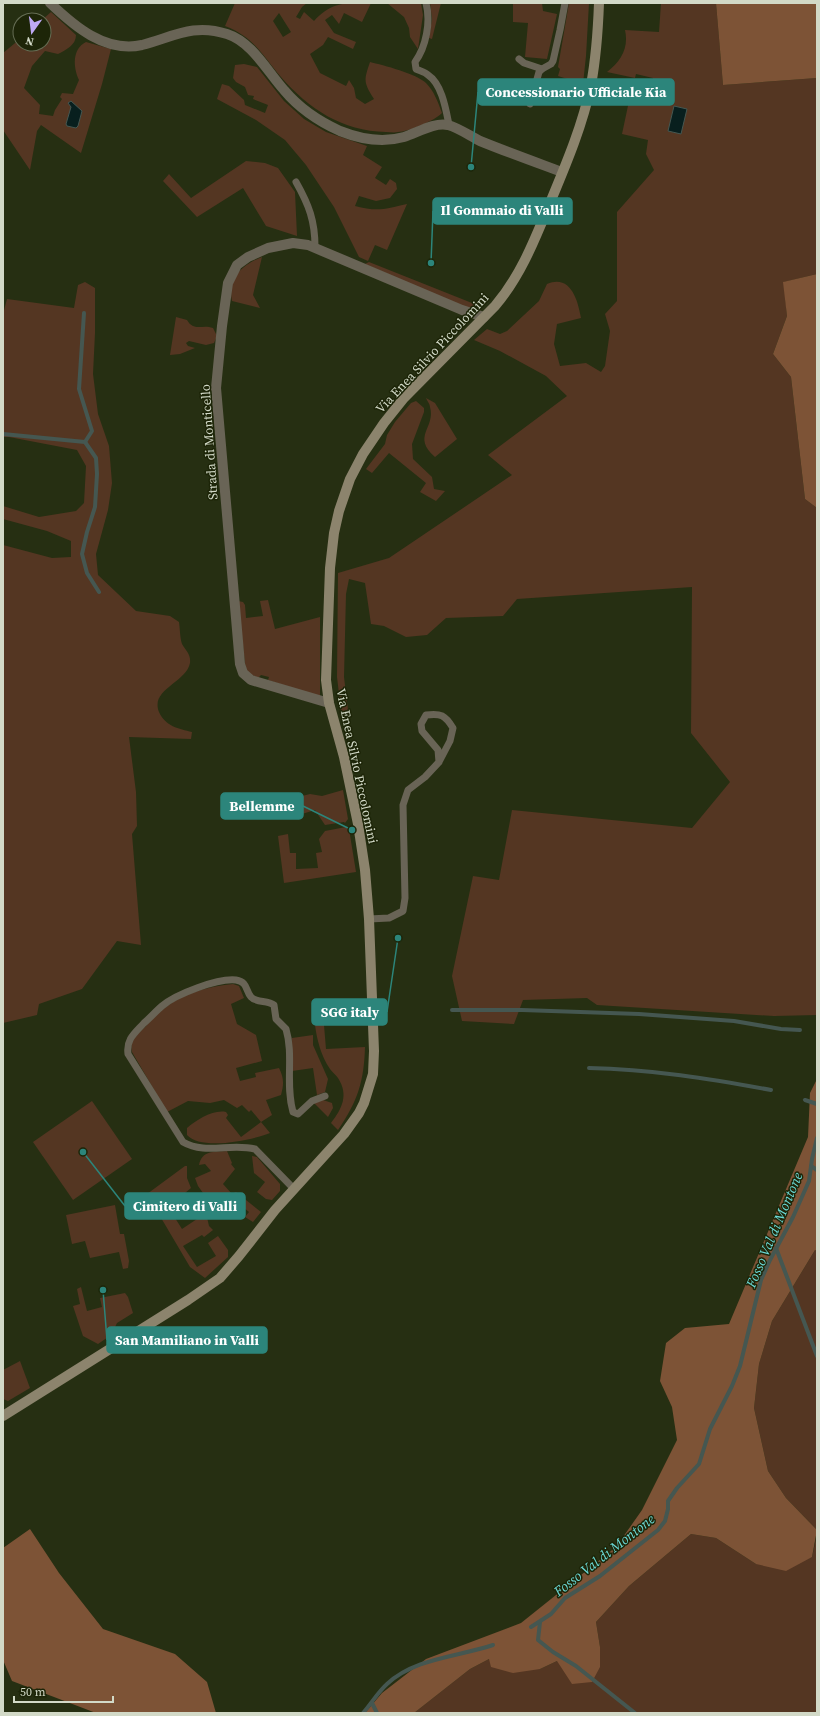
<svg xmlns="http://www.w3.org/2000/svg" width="820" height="1716" viewBox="0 0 820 1716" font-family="'Source Serif 4',serif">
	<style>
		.green { fill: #543622; fill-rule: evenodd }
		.forest { fill: #7d5336 }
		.water { fill: #081f1e; stroke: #455751 }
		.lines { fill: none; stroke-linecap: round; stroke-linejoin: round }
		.stream { stroke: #455751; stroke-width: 4 }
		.service { stroke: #696456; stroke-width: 7 }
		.minor { stroke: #696456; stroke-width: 10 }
		.secondary { stroke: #8c846d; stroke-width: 10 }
		.labels { text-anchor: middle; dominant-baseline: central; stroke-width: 3; stroke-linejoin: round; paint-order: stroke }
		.street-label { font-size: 13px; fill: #d2d9c7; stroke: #1d2508 }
		.water-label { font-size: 14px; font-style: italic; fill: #6bd9d6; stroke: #1d2508 }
		.leader { fill: none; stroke: #2c857b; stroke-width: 1.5 }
		.callout-dot { fill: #2c857b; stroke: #1d2508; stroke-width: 1.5 }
		.callout { fill: #2c857b; stroke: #2c857b; stroke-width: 1.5 }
		.callout-label { font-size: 14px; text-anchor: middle; font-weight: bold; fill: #fff }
	</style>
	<rect width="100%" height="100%" fill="#262f12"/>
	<g class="green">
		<path d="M 235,3 L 307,3 L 302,7 L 296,17 L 300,19 L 304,12 L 314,21 C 332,1 346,3 371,3 L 362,22 L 344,13 L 339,24 L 332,15 L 325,20 L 334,33 L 356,42 L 353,49 L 328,37 L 323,45 L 310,54 L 320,73 L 346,86 L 349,80 L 354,88 L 356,98 L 365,104 L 374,99 C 363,82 364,80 370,62 C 383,65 417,74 426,83 C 434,91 438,102 442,113 C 436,120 408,132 398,132 C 394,133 390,132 386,132 C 342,131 309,109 281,77 C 262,55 254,37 225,26 ZM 279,13 L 291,32 L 283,37 L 273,21 Z"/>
		<polygon points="387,3 421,3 423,15 418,49 410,37 409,28 404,17"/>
		<polygon points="430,3 441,3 432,39 429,38 432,19"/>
		<polygon points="513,3 542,3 543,11 557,14 547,59 525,57 528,23 513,22"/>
		<polygon points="569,3 589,3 586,56 583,84 558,76 560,69 558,67"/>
		<path d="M 661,3 L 716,3 L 723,85 L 817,78 L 817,274 L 784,282 L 787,316 L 773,354 L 791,377 L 805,499 L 817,508 L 817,1015 L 774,1016 L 597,1005 L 587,998 L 523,1000 L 514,1024 L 462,1021 L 452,976 L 473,876 L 499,880 L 512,810 L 692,828 L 730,782 L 691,733 L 692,587 L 517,599 L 503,616 L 446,618 L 427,635 L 406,637 L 384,626 L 371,624 L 365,583 L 349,579 L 346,594 L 344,677 L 350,726 L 343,727 L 337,677 L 338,573 L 389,558 L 512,475 L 488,455 L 567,396 L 546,376 L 500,351 L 474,340 L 487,329 L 500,334 L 507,331 L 539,301 L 547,284 C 571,274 578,301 581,318 L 557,324 L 554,344 L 560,366 L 586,363 L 601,372 L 605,366 L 610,331 L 605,314 L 617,301 L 617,212 L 654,170 L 646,154 L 648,140 L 622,134 L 632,87 L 649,92 L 653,78 L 636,74 L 635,78 L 607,72 C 621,61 629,48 625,30 L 659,32 Z"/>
		<path d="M 51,12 L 76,35 C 76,45 66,50 58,54 L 45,51 L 32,66 L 24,88 L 40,105 L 39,114 L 53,116 L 55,110 L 62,99 L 60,97 L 62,93 L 73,94 L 79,80 C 73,67 72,49 86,42 L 111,49 L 102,84 L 81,153 L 41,125 L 37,131 L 30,170 L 3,130 L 3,53 L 20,39 L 20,44 L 44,44 L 44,20 L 42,20 Z"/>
		<path d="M 244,64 L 257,67 L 284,101 L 304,119 L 326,132 L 367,146 L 363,155 L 382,167 L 375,178 L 386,185 L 390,179 L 396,183 L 397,189 L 390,198 L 376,201 L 359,196 L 355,206 C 377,212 386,209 407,204 L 387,250 L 375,245 L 368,261 L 359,257 L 334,207 L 306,165 L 285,140 L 256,120 L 217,99 L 222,84 L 229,86 L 244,100 L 245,105 L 265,113 L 268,105 L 253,99 L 254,96 L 248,95 L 245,87 L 236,82 L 233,78 L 235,65 Z"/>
		<polygon points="246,161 265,163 278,168 295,192 297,236 266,226 243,188 197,217 163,181 169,174 191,198"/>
		<path d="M 262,257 L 253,295 L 260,308 L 232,301 C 227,278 243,264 262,257 Z"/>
		<polygon points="369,262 477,305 470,307 463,307 365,264"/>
		<path d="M 85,282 L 95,288 L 95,333 L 93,374 L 98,414 L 109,446 L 112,483 L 108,510 L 96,554 L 98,575 L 136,611 L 170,616 L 179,622 C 180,629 180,638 182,644 C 186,651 191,654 190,663 C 186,683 150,689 159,712 C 165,726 179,729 192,732 L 191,739 L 129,737 L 136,792 L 137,826 L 132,834 L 141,945 L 117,941 L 82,989 L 39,1004 L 37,1015 L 3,1023 L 3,545 L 52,558 L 71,557 L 71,541 L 47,531 L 3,519 L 3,506 L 39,517 L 76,511 L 84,503 L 86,466 L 77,450 L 9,437 L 3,437 L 3,314 L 7,299 L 74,308 L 78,285 Z"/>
		<path d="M 176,317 L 187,320 C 194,332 202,324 213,328 L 217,336 L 214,343 L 206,345 L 189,341 L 186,343 L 188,346 L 195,348 L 180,354 L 170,355 Z"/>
		<path d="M 426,398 L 435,403 L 457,439 L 435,457 C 411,436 436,428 430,407 C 430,404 427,401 426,398 Z"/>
		<polygon points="416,401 424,408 424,412 412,444 413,459 432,477 434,489 445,491 436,501 420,492 426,483 389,453 372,473 366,469 385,444 387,435 395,422 411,403"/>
		<polygon points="268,600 275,629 320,617 320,697 268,680 269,677 261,675 258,678 246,672 238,601 243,602 245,605 246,618 263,616 260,601"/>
		<polygon points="343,790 348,819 345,823 344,822 325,825 315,810 289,818 286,800 310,794 322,796"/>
		<polygon points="346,827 349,829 356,872 284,883 278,836 288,834 290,853 296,853 296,869 318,868 316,853 322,852 319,839 325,831"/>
		<path d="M 233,984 L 239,986 L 244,998 L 231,1004 L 237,1024 L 256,1035 L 262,1061 L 236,1068 L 240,1081 L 256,1077 L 255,1073 L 279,1068 C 284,1078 284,1084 281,1095 L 266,1100 L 272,1115 L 261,1122 L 270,1133 C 252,1140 201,1151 187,1135 L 187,1128 C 196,1120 214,1109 226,1112 L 228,1115 L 226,1118 L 241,1137 L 261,1122 L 251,1110 L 249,1112 L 242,1105 L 237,1108 L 224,1100 L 210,1103 L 188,1101 L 167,1112 L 132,1052 C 129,1040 138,1034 145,1027 C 152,1020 158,1012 166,1007 C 184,993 210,986 233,984 Z"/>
		<path d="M 315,1025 L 324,1025 L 326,1049 L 365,1047 C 364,1081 358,1101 338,1130 L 331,1123 C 342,1109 349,1095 338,1078 C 336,1075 332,1072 330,1069 C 321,1056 317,1040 315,1025 Z"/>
		<polygon points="313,1035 313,1045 328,1079 325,1092 317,1095 313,1068 292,1071 292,1038"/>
		<polygon points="323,1100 332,1103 333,1108 328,1117 314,1103"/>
		<polygon points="92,1101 132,1159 73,1200 33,1142"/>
		<path d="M 227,1151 L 232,1163 L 231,1164 L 235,1169 L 223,1184 L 232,1194 L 236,1192 L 261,1212 L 253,1222 L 245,1217 L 249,1212 L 229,1196 L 211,1204 L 198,1186 L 195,1178 L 211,1171 L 205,1164 L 199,1165 C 202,1150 214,1152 227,1151 Z"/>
		<polygon points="252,1156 257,1157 280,1184 280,1191 272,1200 266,1199 257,1192 265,1182 254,1173"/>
		<polygon points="185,1166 187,1166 187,1178 191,1188 168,1207 182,1229 206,1213 209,1226 213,1230 204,1237 202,1235 183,1246 197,1267 216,1256 208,1243 218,1236 228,1250 228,1257 205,1278 190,1267 147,1194"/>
		<polygon points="115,1205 120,1234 124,1234 129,1261 128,1268 123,1269 119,1252 90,1258 85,1241 72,1244 66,1215"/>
		<polygon points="815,1250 817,1251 817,1530 786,1498 768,1471 754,1408 759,1364 772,1321"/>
		<polygon points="81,1287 87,1311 102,1307 100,1298 125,1293 128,1297 133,1313 117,1323 111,1335 98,1344 83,1336 73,1306 80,1304 77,1289"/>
		<polygon points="20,1361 30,1388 8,1401 3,1399 3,1370"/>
		<polygon points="691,1534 716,1538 756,1564 812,1557 817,1534 817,1713 414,1713 470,1669 489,1659 540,1669 557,1661 600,1647 596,1622 629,1586"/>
	</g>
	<g class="forest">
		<polygon points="716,3 817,3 817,78 723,85"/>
		<polygon points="817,274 817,508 805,499 791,377 773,354 787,316 783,282"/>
		<polygon points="817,1079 817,1251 815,1250 772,1321 759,1364 754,1408 768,1471 786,1498 817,1530 812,1557 786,1571 756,1564 716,1538 691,1534 629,1586 596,1622 600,1647 600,1667 592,1682 572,1684 557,1661 540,1669 513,1673 491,1667 489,1659 470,1669 414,1713 365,1713 382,1693 426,1659 521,1623 616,1547 642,1510 677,1440 672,1407 660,1381 666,1343 685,1328 729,1324 808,1137 810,1093"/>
		<polygon points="30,1529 59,1573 103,1629 175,1654 207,1682 216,1713 96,1713 12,1681 3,1660 3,1548"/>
	</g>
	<g class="water">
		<polygon points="71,101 82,111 78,126 76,128 67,126 66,124 71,107 68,103"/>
		<polygon points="674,106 687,109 681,134 668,131"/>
	</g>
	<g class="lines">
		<g class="stream">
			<polyline points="84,313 79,389 92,431 85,442"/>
			<polyline points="3,434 85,442 96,458 97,474 95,507 87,532 82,554 87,573 99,592"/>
			<polyline points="452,1010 522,1010 639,1014 734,1021 781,1029 800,1030"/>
			<path d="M 589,1068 C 650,1069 711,1079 771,1090"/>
			<polyline points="805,1100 817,1104"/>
			<polyline points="811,1166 817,1170"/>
			<polyline points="776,1248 817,1356"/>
			<polyline points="540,1622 538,1640 553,1652 576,1666 635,1713"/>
			<polyline points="531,1627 551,1614 565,1598 600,1576 658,1530 665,1521 668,1509 668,1501 677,1488 699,1464 710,1429 732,1386 740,1366 761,1280 770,1260 793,1217 809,1181 812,1159 817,1138"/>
			<polyline points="372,1703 377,1713"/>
			<path d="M 363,1713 C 371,1704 378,1692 387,1684 C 415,1658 457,1657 493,1645"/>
		</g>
		<g class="service">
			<path d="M 426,3 C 431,22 426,47 415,62 L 416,69 C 420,71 425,72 428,75 C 442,84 446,110 449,125"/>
			<polyline points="519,59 524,63 542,69"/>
			<polyline points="530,104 539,72 542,69 551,64 553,61 560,30 565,3"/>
			<path d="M 296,182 C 309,205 315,221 315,247"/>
			<path d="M 369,919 L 389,918 L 403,911 L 405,898 L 403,805 L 408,790 L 425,777 L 439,762 L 450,741 L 453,728 C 445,715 441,713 426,715 L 421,724 L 422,731 L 438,750 L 439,762"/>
			<path d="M 294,1189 L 255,1149 C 230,1143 205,1155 183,1142 L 128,1054 C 126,1039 135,1033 144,1023 C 150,1018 156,1011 162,1006 C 176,994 218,978 236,980 C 248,982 245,990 251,997 C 256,1003 268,1000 274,1005 L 276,1019 L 286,1029 C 294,1056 285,1084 293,1112 L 298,1114 L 312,1101 L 325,1096"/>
		</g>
		<g class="minor">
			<path d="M 50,3 C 74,26 105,53 142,45 C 173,37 193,23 227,34 C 252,42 267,71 284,90 C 299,108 318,121 340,131 C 360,139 383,143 404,137 C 417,133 434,122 448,125 C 459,128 470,136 480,141 C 507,152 535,162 562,172"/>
			<polyline points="329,703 251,680 243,673 240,664 216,388 222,326 228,283 237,265 248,257 268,248 293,243 308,245 462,310 484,317"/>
		</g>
		<path class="secondary" d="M 3,1416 L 188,1300 L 220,1278 L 239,1256 L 275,1210 L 344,1134 L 359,1113 L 364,1103 L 373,1074 L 374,1051 L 369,919 L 365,870 L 358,824 L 344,757 L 329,703 L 326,680 L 330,568 L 334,533 L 339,511 L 350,479 L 363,454 L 384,423 L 404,398 L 495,306 C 519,278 533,244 547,210 C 564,169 582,128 591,85 C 596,58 598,30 599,3"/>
	</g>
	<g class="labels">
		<g class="street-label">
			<text transform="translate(432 353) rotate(-47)">Via Enea Silvio Piccolomini</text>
			<text transform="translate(209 442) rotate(-94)">Strada di Monticello</text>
			<text transform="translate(357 766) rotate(78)">Via Enea Silvio Piccolomini</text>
		</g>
		<g class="water-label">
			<text transform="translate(774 1230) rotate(-67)">Fosso Val di Montone</text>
			<text transform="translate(604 1555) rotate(-38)">Fosso Val di Montone</text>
		</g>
	</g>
	<path class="leader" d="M471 167L478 92M431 263L433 211M352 830L303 806M398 938L387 1012M83 1152L125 1206M103 1290L107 1340"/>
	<g class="callout-dot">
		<circle cx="471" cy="167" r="4"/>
		<circle cx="431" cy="263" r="4"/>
		<circle cx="352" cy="830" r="4"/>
		<circle cx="398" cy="938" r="4"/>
		<circle cx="83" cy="1152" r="4"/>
		<circle cx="103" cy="1290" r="4"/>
	</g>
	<g class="callout">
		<rect x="478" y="79" width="196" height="26" rx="4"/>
		<rect x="433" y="198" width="139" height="26" rx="4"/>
		<rect x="221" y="793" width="82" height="26" rx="4"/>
		<rect x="312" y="999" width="75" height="26" rx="4"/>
		<rect x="125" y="1193" width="120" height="26" rx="4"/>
		<rect x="107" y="1327" width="160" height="26" rx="4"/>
	</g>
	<g class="callout-label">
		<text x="576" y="97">Concessionario Ufficiale Kia</text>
		<text x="502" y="215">Il Gommaio di Valli</text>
		<text x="262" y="811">Bellemme</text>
		<text x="350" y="1017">SGG italy</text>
		<text x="185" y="1211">Cimitero di Valli</text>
		<text x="187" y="1345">San Mamiliano in Valli</text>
	</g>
	<rect width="820" height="1716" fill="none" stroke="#d2d9c7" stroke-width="8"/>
	<g transform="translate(32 32) rotate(194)"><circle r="19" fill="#1d2508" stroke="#656d54"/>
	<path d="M0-3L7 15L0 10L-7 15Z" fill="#bea9f4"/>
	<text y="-6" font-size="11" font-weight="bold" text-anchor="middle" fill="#d2d9c7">N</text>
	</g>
	<path d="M14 1696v6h99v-6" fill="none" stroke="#d2d9c7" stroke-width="2"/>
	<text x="20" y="1696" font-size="12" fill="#d2d9c7" stroke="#1d2508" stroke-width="3" paint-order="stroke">50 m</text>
</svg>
